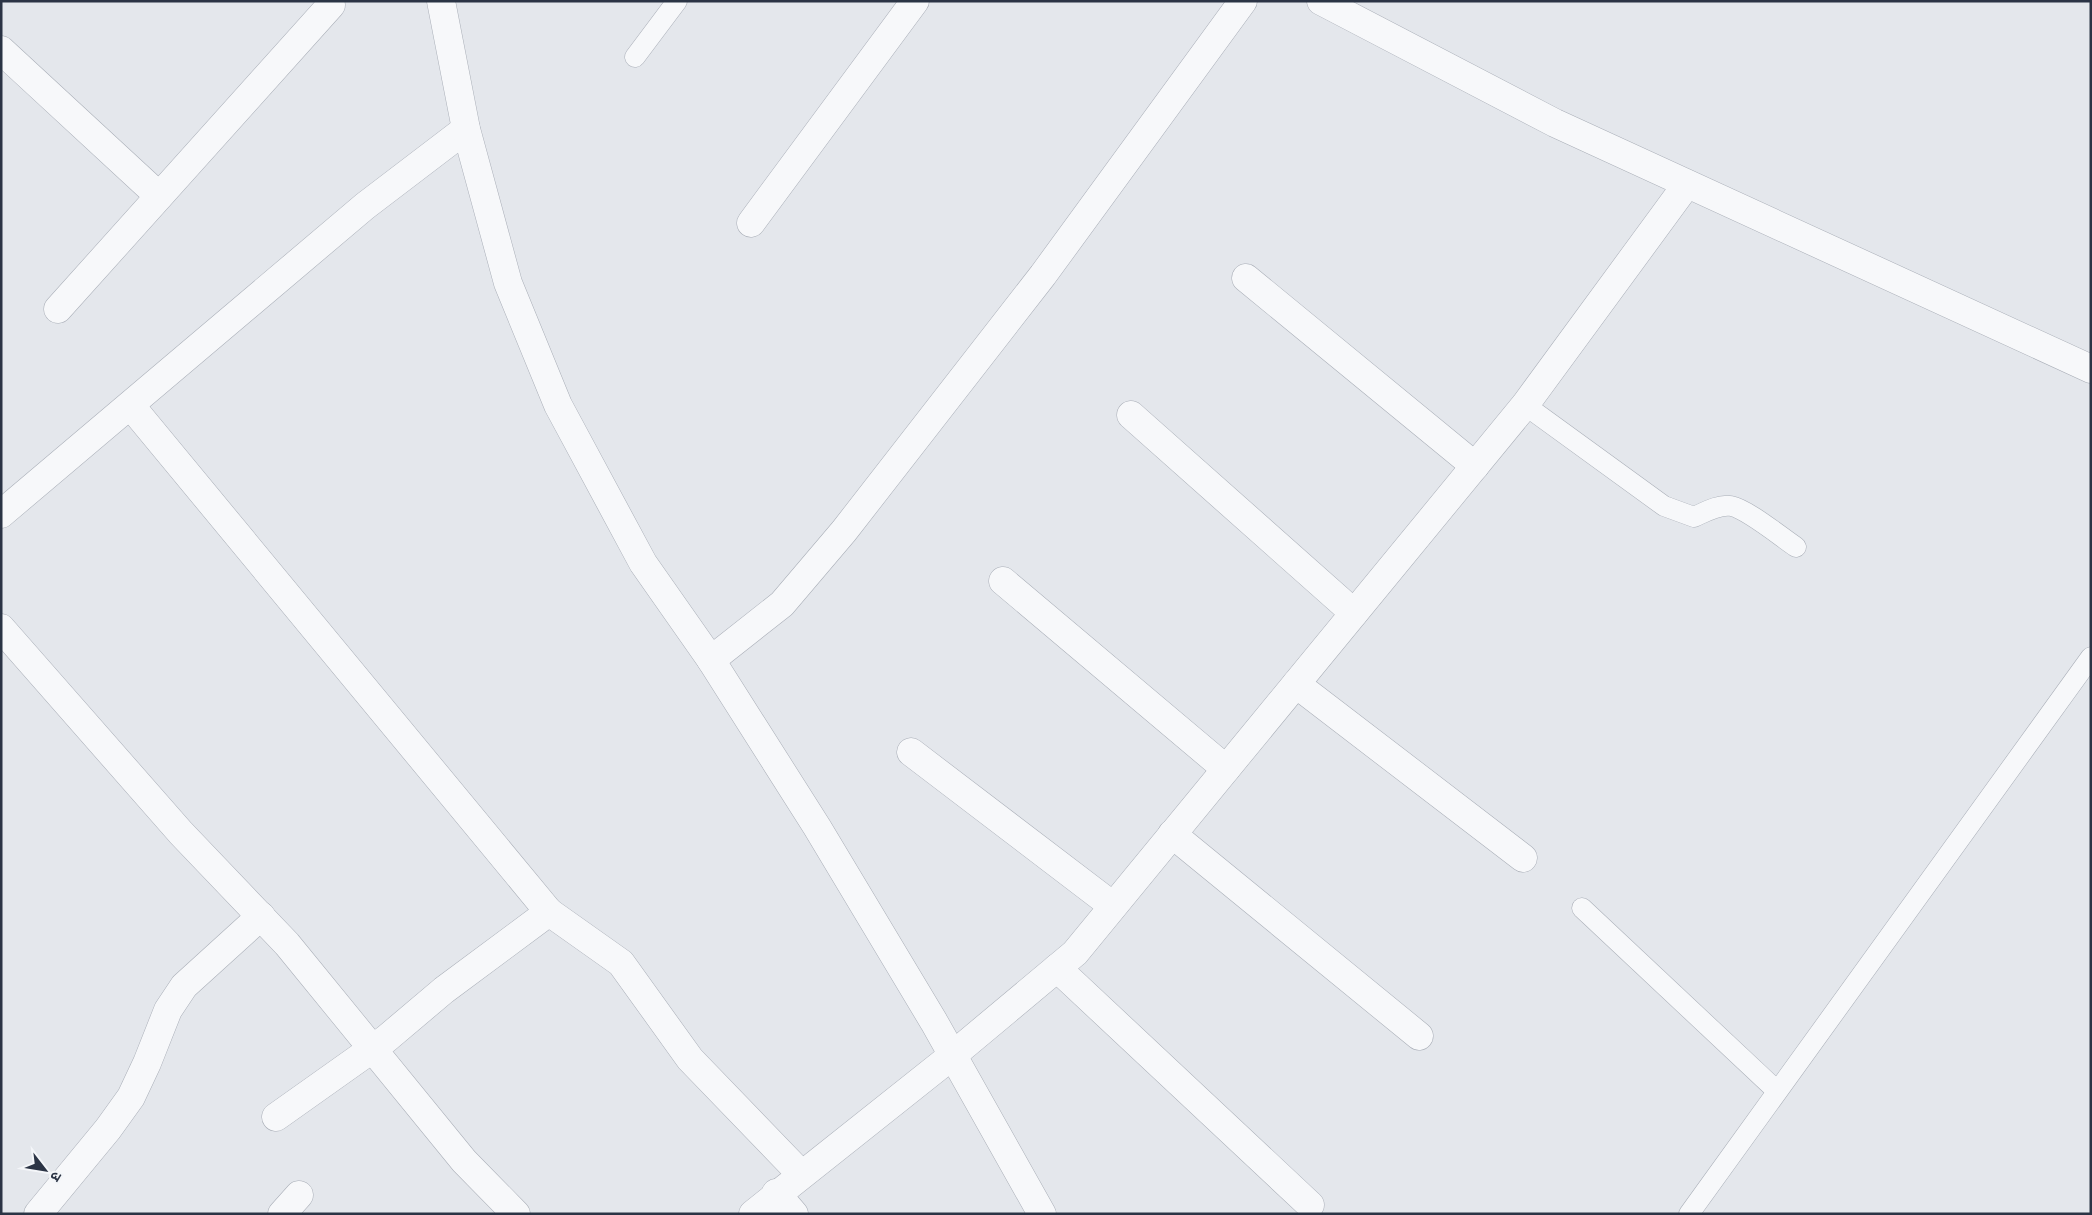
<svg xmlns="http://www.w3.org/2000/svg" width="2092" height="1215" viewBox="0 0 2092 1215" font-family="'Work Sans','Noto Sans Devanagari',sans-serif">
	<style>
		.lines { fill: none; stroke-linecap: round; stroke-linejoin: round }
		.service-casing { stroke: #a9aeb7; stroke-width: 21 }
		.minor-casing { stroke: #a9aeb7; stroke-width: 29 }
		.tertiary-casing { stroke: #a9aeb7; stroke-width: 29 }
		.service { stroke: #f7f8fa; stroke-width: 20 }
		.minor { stroke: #f7f8fa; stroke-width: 28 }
		.tertiary { stroke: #f7f8fa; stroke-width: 28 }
	</style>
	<rect width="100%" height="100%" fill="#e4e7ec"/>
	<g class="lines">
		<defs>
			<g id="service">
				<polyline points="635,57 677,1"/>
				<path d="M 1525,405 L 1664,506 L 1694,517 C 1705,512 1719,504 1731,506 C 1747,509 1781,537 1796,547"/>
				<polyline points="1582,908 1777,1091"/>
				<polyline points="1689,1214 2091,657"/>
			</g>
			<g id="minor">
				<polyline points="1,50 159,196"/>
				<polyline points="751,223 915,1"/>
				<polyline points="1246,278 1475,466"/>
				<polyline points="58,309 331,5"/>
				<polyline points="131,406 549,912"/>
				<polyline points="1131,415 1354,613"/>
				<polyline points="1,514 365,206 466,129"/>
				<polyline points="1003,581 1226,769"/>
				<polyline points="1,628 181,833 287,944 464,1161 516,1214"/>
				<polyline points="711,660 782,604 844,531 1043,275 1243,1"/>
				<polyline points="1296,684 1523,858"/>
				<polyline points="911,752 1113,906"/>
				<polyline points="1172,834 1419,1036"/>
				<polyline points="1057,968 1310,1205"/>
				<polyline points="276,1117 386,1039 444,990 549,912 621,963 690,1059 801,1174"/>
				<polyline points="776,1193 794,1214"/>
				<polyline points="38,1214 108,1129 131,1097 147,1063 168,1010 184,986 261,916"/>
				<polyline points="282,1214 299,1195"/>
				<polyline points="753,1214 953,1055 1075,953 1525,405 1687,184"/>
			</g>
			<g id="tertiary">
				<polyline points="441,1 466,129 508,283 558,405 643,563 711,660 817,827 934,1022 1042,1214"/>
				<polyline points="1321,1 1555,123 2091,369"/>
			</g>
		</defs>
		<use href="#service" class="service-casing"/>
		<use href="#minor" class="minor-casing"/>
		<use href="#tertiary" class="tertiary-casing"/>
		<use href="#service" class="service"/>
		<use href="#minor" class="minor"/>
		<use href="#tertiary" class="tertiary"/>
	</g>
	<rect width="2092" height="1215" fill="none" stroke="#2b3445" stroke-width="5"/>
	<g transform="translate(45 1170) rotate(121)" stroke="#f4f6f9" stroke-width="4" paint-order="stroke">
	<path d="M0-4L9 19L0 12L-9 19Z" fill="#2b3445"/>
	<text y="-8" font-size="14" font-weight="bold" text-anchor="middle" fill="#2b3445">उ</text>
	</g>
</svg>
